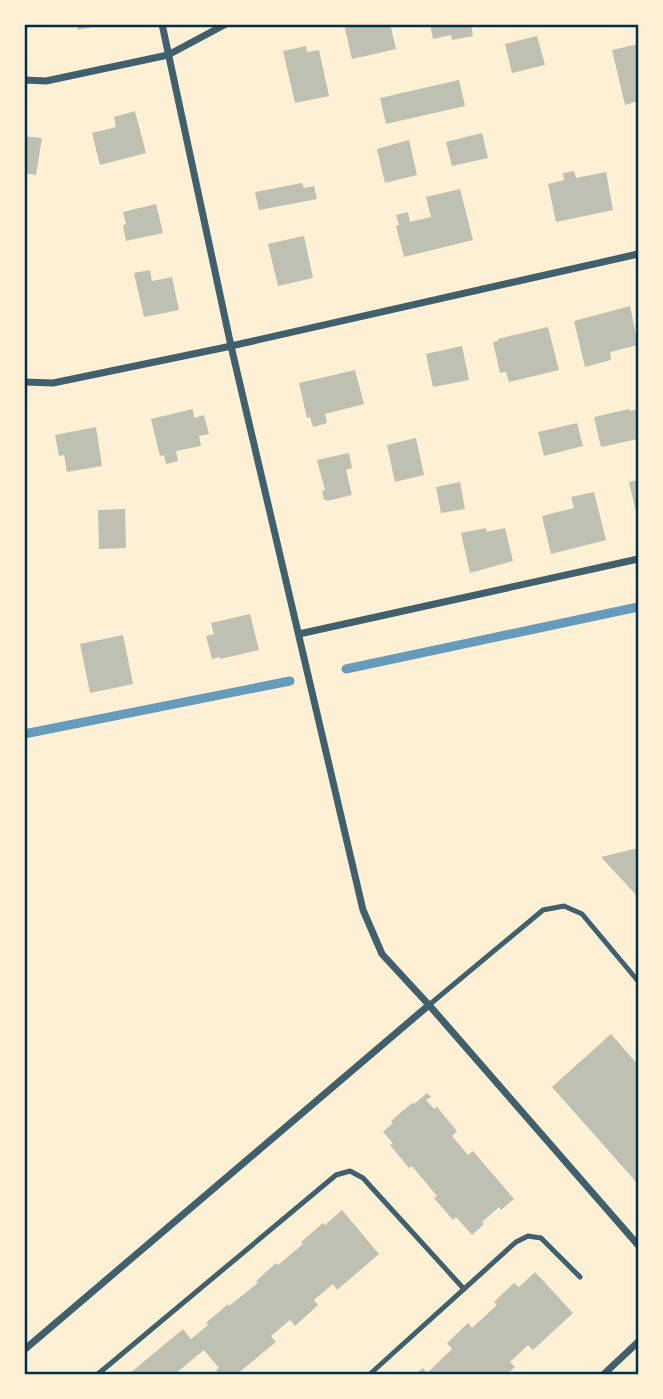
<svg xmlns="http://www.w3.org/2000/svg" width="663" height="1399" viewBox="0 0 663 1399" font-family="Roboto,sans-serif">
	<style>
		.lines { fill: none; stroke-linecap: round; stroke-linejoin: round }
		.stream { stroke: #669bbc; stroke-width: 9 }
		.building { fill: #bec0b2 }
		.service { stroke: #3f606c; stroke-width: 5 }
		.minor { stroke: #3f606c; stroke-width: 7 }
		.neatline { fill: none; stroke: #003049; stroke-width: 2.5 }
	</style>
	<rect width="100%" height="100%" fill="#fdf0d5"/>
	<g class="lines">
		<g class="stream">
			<polyline points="346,669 638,607"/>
			<polyline points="24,734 290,681"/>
		</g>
	</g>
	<g class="building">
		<polygon points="77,24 96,24 96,26 78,30"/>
		<polygon points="344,24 390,24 396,49 352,59"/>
		<polygon points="430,24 471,24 473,36 452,40 451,35 433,39"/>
		<polygon points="537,36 545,65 512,73 505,44"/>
		<polygon points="638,44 638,101 625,105 612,50"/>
		<polygon points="306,46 307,52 319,50 329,96 295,103 283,51"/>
		<polygon points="459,80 465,106 386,124 380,98"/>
		<polygon points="135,111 146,153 100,165 92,133 116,127 114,117"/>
		<polygon points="482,133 488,158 452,166 446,142"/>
		<polygon points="24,136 42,138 36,175 24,173"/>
		<polygon points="409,140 417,175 385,183 377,149"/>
		<polygon points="574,171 576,178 606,172 613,210 556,222 548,184 564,180 563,173"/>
		<polygon points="302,183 304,188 314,186 317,199 259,210 255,192"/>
		<polygon points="460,189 473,240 404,257 396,226 399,225 396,215 408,212 410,222 431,217 426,197"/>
		<polygon points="156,204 163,233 126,241 123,225 126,224 123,212"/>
		<polygon points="304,236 313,278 278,286 268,244"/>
		<polygon points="150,270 152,281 172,277 179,310 144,317 134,273"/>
		<polygon points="630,306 638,345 610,352 611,360 585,367 574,321"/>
		<polygon points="548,327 559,370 509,382 506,372 500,373 493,342 498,341 498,339"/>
		<polygon points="462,346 469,380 433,387 426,354"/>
		<polygon points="355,370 364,404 325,414 327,423 313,427 310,417 307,418 299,383"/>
		<polygon points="193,409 194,418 204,415 209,434 199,436 201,446 176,451 178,461 166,464 164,455 160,456 151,419"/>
		<polygon points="629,409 630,411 638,409 638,439 601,447 594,417"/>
		<polygon points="577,423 583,446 544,456 538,432"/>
		<polygon points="96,427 102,466 67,472 64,455 59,456 55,435"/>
		<polygon points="416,438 424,475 395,482 387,445"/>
		<polygon points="349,453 352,468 346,470 352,495 327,501 327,500 324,500 322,491 325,490 317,460"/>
		<polygon points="638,480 638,516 637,516 629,482"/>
		<polygon points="460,482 465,509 441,513 436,487"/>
		<polygon points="594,492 606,540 551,554 542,516 574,508 571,497"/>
		<polygon points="125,509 126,548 99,549 98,510"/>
		<polygon points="486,528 487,532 505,528 513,561 470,573 461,533"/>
		<polygon points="250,614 259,650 220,659 220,657 212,659 206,636 214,634 211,623"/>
		<polygon points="123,635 133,684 90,693 80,644"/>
		<polygon points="638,848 638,897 601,857"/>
		<polygon points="611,1034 638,1065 638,1184 552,1087"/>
		<polygon points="427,1093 431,1097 426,1100 434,1109 437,1107 457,1131 452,1136 468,1155 473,1151 514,1199 501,1210 499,1207 482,1222 484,1224 472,1235 456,1217 453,1220 434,1198 437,1196 412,1166 409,1168 390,1145 393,1143 383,1132 393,1123 391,1121 412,1103 414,1104"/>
		<polygon points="342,1210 379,1254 337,1290 333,1284 314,1300 318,1305 295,1326 290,1320 271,1336 276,1342 237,1374 220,1374 216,1370 219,1368 204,1350 175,1374 129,1374 183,1329 191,1339 208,1325 206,1323 228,1304 229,1306 258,1283 256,1281 276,1263 278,1265 303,1244 301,1242 323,1223 325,1225"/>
		<polygon points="535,1272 573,1313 533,1350 528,1345 510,1362 515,1367 507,1374 416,1374 423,1368 427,1373 452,1349 447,1343 468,1323 472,1328 497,1305 494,1302 514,1283 519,1287"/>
	</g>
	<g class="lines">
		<g class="service">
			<polyline points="429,1005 543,910 564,906 582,914 638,981"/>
			<polyline points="98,1374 336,1175 350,1171 363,1178 464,1289"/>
			<polyline points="370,1374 516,1242 528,1236 541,1238 580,1277"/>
		</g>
		<g class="minor">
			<polyline points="162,24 231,346 363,910 382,954 429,1005 638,1245"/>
			<polyline points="24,80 46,81 168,55 226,24"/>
			<polyline points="24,382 53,383 222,348 638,254"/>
			<polyline points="299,634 638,559"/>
			<polyline points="24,1350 429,1005"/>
			<polyline points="604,1374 638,1342"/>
		</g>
	</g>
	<rect width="663" height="1399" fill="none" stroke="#fdf0d5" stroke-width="52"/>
	<rect x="26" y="26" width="611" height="1347" class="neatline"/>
</svg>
